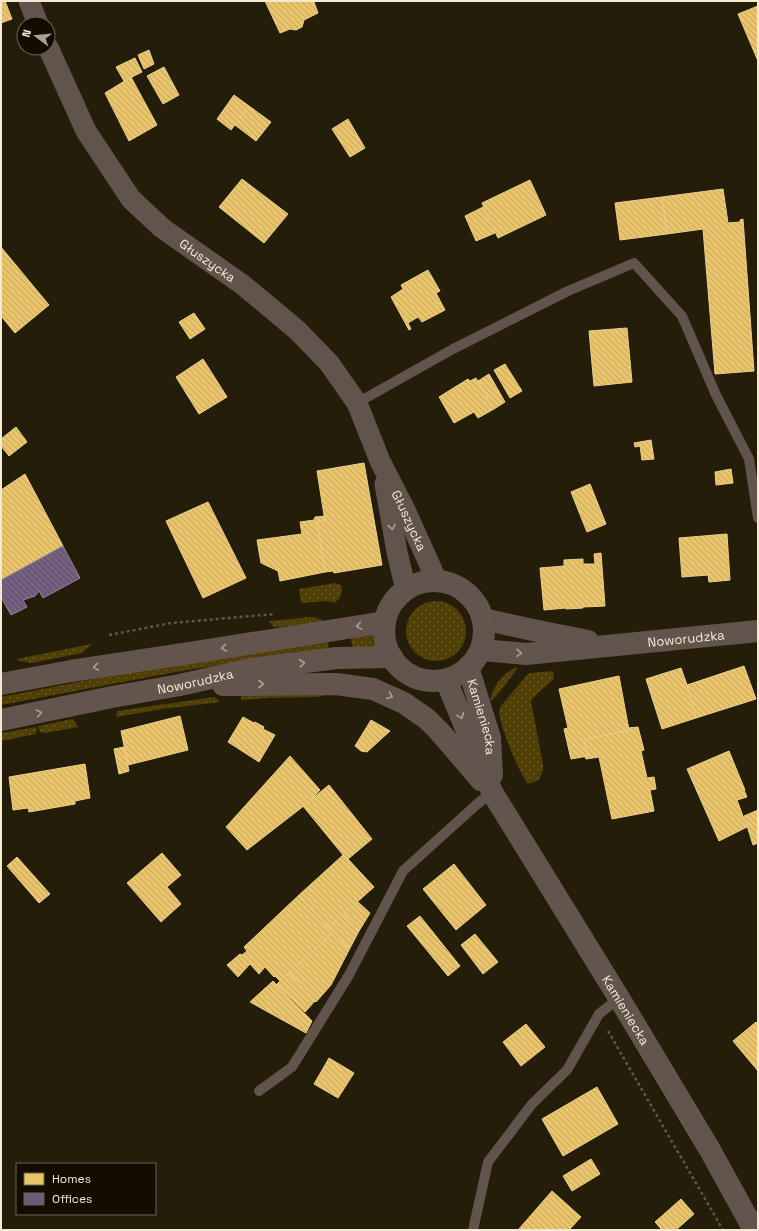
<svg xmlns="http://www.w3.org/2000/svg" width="759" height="1231" viewBox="0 0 759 1231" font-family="'Space Grotesk',sans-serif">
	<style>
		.grass { fill: url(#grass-dots) }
		.homes { fill: url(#homes-back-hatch); stroke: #eccf89 }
		.offices { fill: url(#offices-back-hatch); stroke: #968494 }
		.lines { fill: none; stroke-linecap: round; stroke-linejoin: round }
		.path { stroke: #5f564c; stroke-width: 2.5; stroke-dasharray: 3 3; stroke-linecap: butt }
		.service { stroke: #60544d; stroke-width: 10 }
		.minor { stroke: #60544d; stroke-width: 21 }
		.tertiary { stroke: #60544d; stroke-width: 22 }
		.secondary { stroke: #63554d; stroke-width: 22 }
		.oneway { stroke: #aa9f8f }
		.oneway2 { stroke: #aca08f }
		.labels { text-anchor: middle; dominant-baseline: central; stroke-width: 4; stroke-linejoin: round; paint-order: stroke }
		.street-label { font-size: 13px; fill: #f4ead1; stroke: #130c00 }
	</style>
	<defs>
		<pattern id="grass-dots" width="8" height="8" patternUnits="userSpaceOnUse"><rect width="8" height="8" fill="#503f04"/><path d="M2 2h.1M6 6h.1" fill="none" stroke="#6a5b28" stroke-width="1.8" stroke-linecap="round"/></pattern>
		<pattern id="homes-back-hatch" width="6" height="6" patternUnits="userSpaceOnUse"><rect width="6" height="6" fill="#e9c46a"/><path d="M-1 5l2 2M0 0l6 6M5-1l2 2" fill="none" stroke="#c1a45f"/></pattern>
		<pattern id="offices-back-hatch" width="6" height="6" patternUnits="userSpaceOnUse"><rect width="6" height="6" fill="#6d597a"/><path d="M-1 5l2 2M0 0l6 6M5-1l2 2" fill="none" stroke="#82718c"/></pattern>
	</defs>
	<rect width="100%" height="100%" fill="#241d0a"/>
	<g class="grass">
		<path d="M 335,583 L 341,585 C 343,593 341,597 335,603 L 327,601 L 301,603 L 299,589 Z"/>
		<circle cx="436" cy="631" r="30"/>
		<polygon points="311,617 321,619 323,621 309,625 274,627 269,621"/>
		<polygon points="373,630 373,639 375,648 353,650 350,634"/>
		<polygon points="328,639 329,651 245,661 181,671 1,705 1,697 150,668"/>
		<polygon points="91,644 91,645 82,653 32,663 19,661 17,659"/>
		<path d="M 516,667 L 517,669 L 505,685 L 492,701 L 490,700 C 495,683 501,676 516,667 Z"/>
		<path d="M 553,671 L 554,677 L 553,680 L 538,693 L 531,701 L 543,765 L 543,770 L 539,780 L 528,784 C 519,773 501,728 499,713 C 499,711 500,710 500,707 L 528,674 L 531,673 Z"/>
		<polygon points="242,694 328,694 318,697 268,698 241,700"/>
		<polygon points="215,697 220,702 162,709 116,717 117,711"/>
		<polygon points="73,719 78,727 45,733 40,732 38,726"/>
		<polygon points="36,727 37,729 36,734 1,741 1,733"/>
	</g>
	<g class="homes">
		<polygon points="1,1 5,1 12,19 1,23"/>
		<polygon points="265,1 315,1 314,2 318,13 304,20 302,27 296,30 290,29 280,33"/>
		<polygon points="758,6 758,61 738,14"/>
		<polygon points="149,50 154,64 144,69 138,55"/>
		<polygon points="135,58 142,72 124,81 116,67"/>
		<polygon points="164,67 179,95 163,104 147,76"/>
		<polygon points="131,77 157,125 129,141 105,93"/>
		<polygon points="234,95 249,106 231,130 217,119"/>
		<polygon points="249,106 271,122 256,141 235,125"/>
		<polygon points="348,119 365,148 350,157 332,129"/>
		<polygon points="242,179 288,214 264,243 219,207"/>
		<polygon points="530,180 546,215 498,238 482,203"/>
		<polygon points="723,189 728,223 740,222 740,220 743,219 754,371 715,374 703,229 667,234 662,197"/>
		<polygon points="662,197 667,234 620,240 615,203"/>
		<polygon points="483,207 495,233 476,241 465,216"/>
		<polygon points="1,247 49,305 15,333 1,316"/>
		<polygon points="428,270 440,291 436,293 445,310 422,322 418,317 408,323 411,329 409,330 391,297 403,289 401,285"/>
		<polygon points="194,313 205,329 190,339 179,322"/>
		<polygon points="627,328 632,382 594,386 589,331"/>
		<polygon points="203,359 227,397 199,414 176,377"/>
		<polygon points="505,364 522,391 510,398 494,370"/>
		<polygon points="489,374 505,402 494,409 478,381"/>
		<polygon points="476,378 494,409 478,418 474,412 454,423 439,397 468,379 470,381"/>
		<polygon points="16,427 27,442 9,456 1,446 1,439"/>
		<polygon points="651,440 654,459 642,460 640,446 635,447 634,443"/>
		<polygon points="364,463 382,565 334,573 333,571 325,572 317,522 325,521 317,471"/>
		<polygon points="731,469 733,483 716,485 715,472"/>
		<polygon points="25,474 63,546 1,580 1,490"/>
		<polygon points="590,484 606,524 587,532 571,492"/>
		<polygon points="208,502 246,578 203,598 166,521"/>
		<polygon points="325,516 325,521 317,522 325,572 280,581 278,571 261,563 257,540 302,534 300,522 314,520 315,517"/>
		<polygon points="727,534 730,580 709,582 708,575 682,577 679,538"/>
		<polygon points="601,553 605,606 583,607 583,608 566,609 566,608 544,610 540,568 564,566 564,560 583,559 583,564 595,564 594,554"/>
		<polygon points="744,666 756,699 696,718 687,685"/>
		<polygon points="681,668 687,685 696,718 662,729 646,679"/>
		<polygon points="619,676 629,730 584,740 588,756 571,759 564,729 568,728 559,689"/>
		<polygon points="180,716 188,750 128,765 121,731"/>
		<polygon points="243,717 254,723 255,722 264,727 263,729 275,735 259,762 228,742"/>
		<polygon points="371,720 390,731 367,752 361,751 355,746"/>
		<polygon points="638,727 644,750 641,751 647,778 654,777 656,789 650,790 654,811 612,819 599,757 586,759 585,757 588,756 584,740 629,730 628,728"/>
		<polygon points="124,747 129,771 119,774 114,749"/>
		<polygon points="729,751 745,790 744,790 747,797 737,800 747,827 719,841 687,769"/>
		<polygon points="290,756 320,790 305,805 247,850 226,827"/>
		<polygon points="85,764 90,798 75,801 75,804 29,812 28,808 13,810 9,777"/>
		<polygon points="329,785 372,839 348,859 343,855 303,806"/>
		<polygon points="758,810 758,843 753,845 744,816"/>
		<polygon points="162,853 181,875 167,887 181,904 161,922 127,883"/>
		<polygon points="343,855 348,859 374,887 328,928 299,895"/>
		<polygon points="17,857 50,894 39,903 7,866"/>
		<polygon points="454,864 486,905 456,930 423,889"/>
		<polygon points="299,895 328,928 334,932 280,981 275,976 274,977 265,967 259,974 250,964 238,977 227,965 240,954 242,955 247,951 244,947"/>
		<polygon points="358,902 370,913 359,931 344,914"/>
		<polygon points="344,914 359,931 349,950 334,932 328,928"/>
		<polygon points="420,916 460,966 448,976 407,926"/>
		<polygon points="334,932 349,950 331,985 316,1002 289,973"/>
		<polygon points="475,934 498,962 483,974 461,945"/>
		<polygon points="289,973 315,1001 305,1012 277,984"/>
		<polygon points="273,981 312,1021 306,1033 250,1002"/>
		<polygon points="756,1022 758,1024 758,1071 733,1041"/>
		<polygon points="526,1024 545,1047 521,1066 503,1042"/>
		<polygon points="329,1058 354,1073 338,1098 314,1084"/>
		<polygon points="597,1087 618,1124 563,1156 542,1119"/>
		<polygon points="591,1159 600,1174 572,1191 563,1176"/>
		<polygon points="552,1191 581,1217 569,1230 518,1230"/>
		<polygon points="681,1199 694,1214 676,1230 662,1230 655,1222"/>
	</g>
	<polygon class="offices" points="63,546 80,578 43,598 39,591 35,596 23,600 27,607 11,615 1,597 1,580"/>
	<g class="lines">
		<g class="path">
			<polyline points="109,635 171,623 275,614"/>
			<polyline points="608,1031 723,1230"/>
		</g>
		<g class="service">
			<polyline points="357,403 453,349 568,291 634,263 682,316 716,395 749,459 758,518"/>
			<polyline points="259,1091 292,1067 349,975 403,871 476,805 492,792"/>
			<polyline points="473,1230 488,1162 532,1104 567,1070 599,1014 619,998"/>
		</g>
		<g class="minor">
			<polyline points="29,1 38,24"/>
			<path id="s1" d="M 48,47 L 86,131 L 131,199 L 162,228 L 243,285 L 297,330 L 329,363 L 357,403 L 380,461 L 405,510 L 437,581"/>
			<polyline points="385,484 397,552 406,590"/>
		</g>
		<g class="tertiary">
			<polyline points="483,619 528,629 588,641"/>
			<path id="s2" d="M 481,650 L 526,654 L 758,631"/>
		</g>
		<g class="secondary">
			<circle cx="434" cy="631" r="50"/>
			<path id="s3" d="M 468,667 L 490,738 L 492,775"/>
			<path id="s4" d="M 446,680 L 492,792 L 619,998 L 710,1150 L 754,1230"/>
			<polyline points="1,684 71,671 190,653 385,622"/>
			<polyline points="223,685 336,684 373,689 404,703 427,719 439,731 481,780"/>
			<path id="s5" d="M 1,720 L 112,697 L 180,685 L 251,669 L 337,658 L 392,657"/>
		</g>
	</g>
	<defs><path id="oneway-chevron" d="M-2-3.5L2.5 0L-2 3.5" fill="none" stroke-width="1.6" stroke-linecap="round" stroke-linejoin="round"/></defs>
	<g class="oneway">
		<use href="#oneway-chevron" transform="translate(392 527) rotate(80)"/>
		<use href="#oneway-chevron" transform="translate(519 653) rotate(4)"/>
	</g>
	<g class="oneway2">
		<use href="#oneway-chevron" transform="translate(359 626) rotate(171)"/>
		<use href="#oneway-chevron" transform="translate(224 648) rotate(171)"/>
		<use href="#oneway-chevron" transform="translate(302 663) rotate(-7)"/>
		<use href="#oneway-chevron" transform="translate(96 667) rotate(172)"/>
		<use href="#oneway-chevron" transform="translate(261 684)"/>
		<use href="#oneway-chevron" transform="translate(390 696) rotate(24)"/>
		<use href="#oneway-chevron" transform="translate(39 713) rotate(-12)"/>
		<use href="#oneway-chevron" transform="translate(461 716) rotate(68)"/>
	</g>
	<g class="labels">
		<g class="street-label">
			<text stroke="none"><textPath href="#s1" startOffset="272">Głuszycka</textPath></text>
			<text stroke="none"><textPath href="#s1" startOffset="609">Głuszycka</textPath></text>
			<text stroke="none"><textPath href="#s2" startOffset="206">Noworudzka</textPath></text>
			<text stroke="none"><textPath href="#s5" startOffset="198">Noworudzka</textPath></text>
			<text stroke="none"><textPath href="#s3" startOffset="52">Kamieniecka</textPath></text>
			<text stroke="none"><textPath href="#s4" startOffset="377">Kamieniecka</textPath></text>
		</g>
	</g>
	<rect width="759" height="1231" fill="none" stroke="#f4ead1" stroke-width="4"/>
	<rect x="16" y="1163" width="140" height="52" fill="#130c00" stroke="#6d6554"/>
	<rect x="24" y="1173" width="20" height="12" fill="#e9c46a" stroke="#6d6554"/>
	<text x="52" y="1183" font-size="12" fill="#f4ead1">Homes</text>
	<rect x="24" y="1193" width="20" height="12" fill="#6d597a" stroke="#6d6554"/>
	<text x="52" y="1203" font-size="12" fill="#f4ead1">Offices</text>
	<g transform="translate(36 36) rotate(286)"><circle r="19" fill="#130c00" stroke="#6d6554"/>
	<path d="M0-3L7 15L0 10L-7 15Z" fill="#aba28b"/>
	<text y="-6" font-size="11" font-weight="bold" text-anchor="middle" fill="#f4ead1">N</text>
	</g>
</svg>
